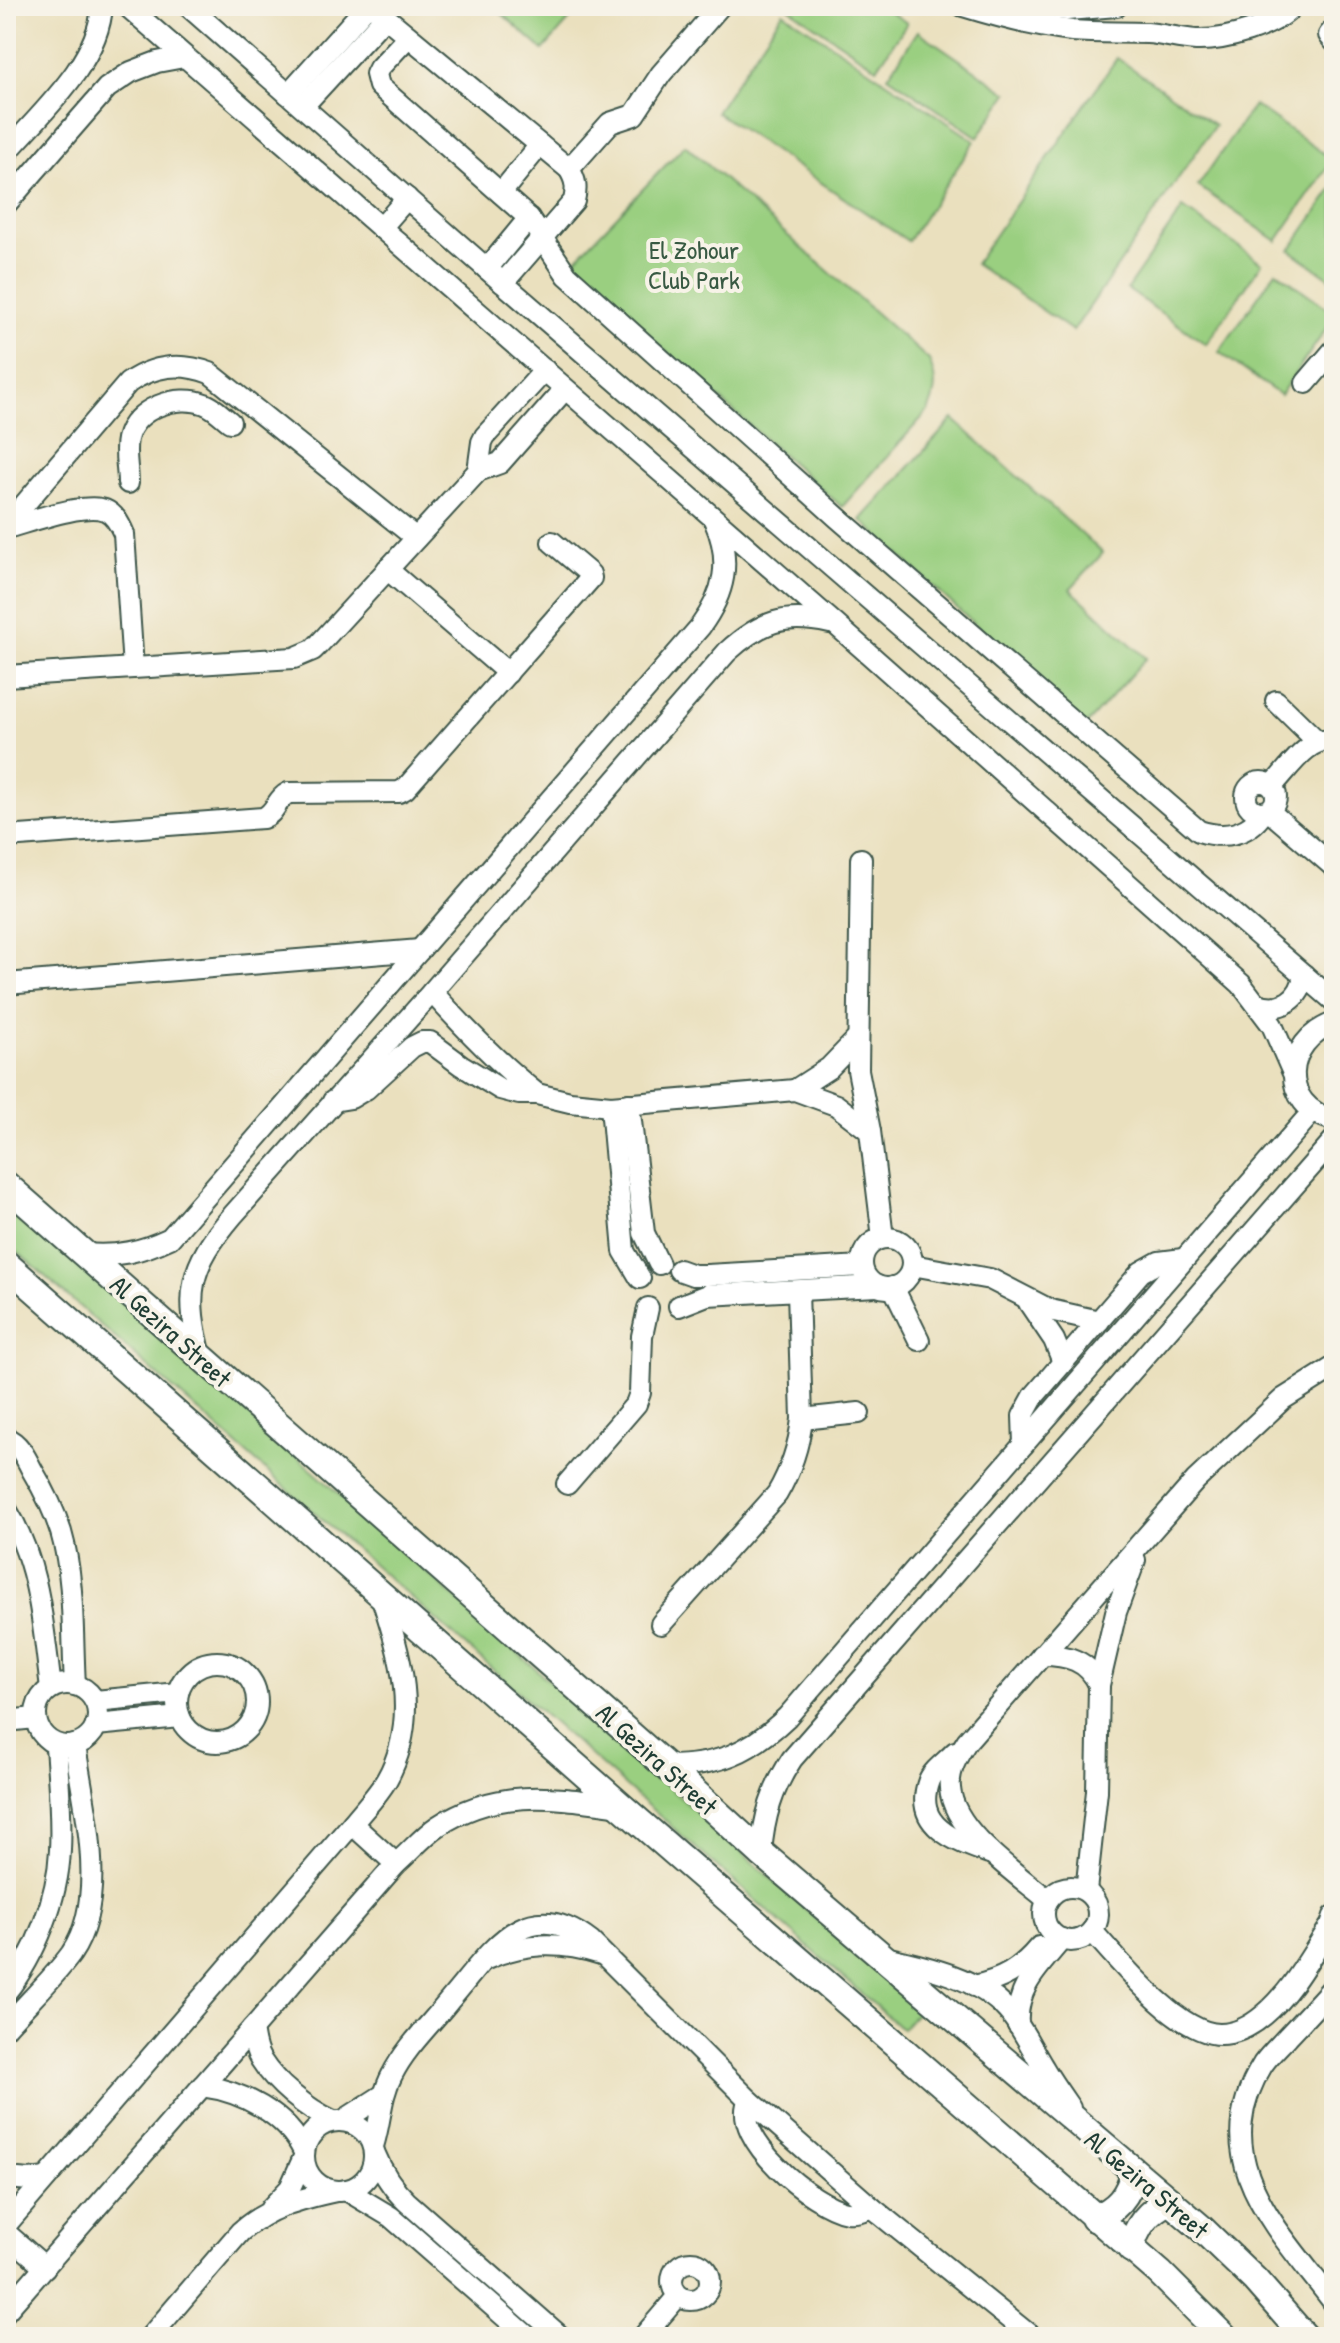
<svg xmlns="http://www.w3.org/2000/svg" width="1340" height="2343" viewBox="0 0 1340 2343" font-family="'Patrick Hand',sans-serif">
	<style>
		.green { fill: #9acf80; stroke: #5c865a; stroke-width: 2 }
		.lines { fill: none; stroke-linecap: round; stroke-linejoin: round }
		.minor-casing { stroke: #3d5549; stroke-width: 24 }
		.major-casing { stroke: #3d5549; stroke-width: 30 }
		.minor { stroke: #fff; stroke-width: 20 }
		.major { stroke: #fff; stroke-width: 26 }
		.labels { text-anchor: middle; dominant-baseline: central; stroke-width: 8; stroke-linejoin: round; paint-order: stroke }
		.park-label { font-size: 26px; fill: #385a43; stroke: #f7f3e8 }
		.street-label { font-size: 26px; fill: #1f3d34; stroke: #f7f3e8 }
	</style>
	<rect width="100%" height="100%" fill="#f7f3e8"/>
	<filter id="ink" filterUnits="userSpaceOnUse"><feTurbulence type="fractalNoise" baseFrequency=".0125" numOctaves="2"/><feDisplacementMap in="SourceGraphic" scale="16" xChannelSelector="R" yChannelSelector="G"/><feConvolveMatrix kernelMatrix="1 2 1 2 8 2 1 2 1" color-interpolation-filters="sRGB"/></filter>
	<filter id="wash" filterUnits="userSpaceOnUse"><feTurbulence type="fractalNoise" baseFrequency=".006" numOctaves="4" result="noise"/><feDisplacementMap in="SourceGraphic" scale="32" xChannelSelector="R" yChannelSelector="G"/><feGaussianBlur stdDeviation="1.8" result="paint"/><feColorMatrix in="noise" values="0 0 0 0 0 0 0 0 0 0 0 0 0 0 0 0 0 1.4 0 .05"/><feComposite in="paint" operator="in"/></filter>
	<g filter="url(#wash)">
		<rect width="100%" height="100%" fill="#eae0be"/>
		<g class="green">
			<polygon points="493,6 582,6 543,50"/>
			<polygon points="786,6 881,6 907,23 877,68"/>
			<polygon points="783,12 975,141 908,241 716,112"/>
			<polygon points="918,31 1008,93 978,137 888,76"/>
			<polygon points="1117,58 1215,125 1073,331 975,264"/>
			<polygon points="1254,105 1333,160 1277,241 1198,186"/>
			<path d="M 685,145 L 929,360 C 937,380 937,391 928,411 L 842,507 L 569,266 Z"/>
			<polygon points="1334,187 1334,281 1290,250"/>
			<polygon points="1183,208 1262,263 1206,344 1127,289"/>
			<polygon points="1276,271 1334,313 1334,318 1280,395 1219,352"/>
			<polygon points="953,419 1103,553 1070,589 1146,658 1085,726 861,520"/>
			<polygon points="6,1198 919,2010 902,2029 6,1242"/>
		</g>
	</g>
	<g filter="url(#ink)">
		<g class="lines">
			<defs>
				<g id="minor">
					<polyline points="127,6 834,623 1241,984 1272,1025 1293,1073"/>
					<polyline points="188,6 503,283 1334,1001"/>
					<path d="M 372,6 L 569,169 C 576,180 577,188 574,201 L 503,283"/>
					<path d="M 963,6 C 999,17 1035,27 1072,31 C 1097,33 1122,32 1147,33 C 1163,34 1179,39 1196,40 C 1224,41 1275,27 1293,6"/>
					<polyline points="1021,6 1067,10 1117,6"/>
					<polyline points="1334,29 1329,35 1334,41"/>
					<path d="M 408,37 L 379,68 L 376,74 L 379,86 L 529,218 L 567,275 L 838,518 L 1199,831 C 1224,839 1248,835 1263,813"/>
					<polyline points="288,94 367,6"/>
					<polyline points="303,106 385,17"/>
					<path d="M 6,153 C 41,113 99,62 102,6"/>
					<polyline points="569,169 610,123 634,115 661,74 720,6"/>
					<polyline points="501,193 540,145"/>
					<polyline points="6,204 107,88 131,72 157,62 184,57"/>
					<polyline points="381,228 407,198"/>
					<polyline points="487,269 529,218"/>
					<polyline points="1306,383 1334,350"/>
					<polyline points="478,471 482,442 485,436 545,370"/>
					<path d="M 128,483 C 128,469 124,452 127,439 C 134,408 178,393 205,404 C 214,407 222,416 230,422"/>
					<path d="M 6,526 L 128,383 C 154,365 180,362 210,373 L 416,538"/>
					<path d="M 6,528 C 29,522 84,502 105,510 C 115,514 120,525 124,534 L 133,668"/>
					<polyline points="387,569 508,673"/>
					<polyline points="6,676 294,658 313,650 320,643 478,471 500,463 565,389"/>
					<polyline points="1276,701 1317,741"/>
					<circle cx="1261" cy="797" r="15"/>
					<path d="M 1272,786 C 1288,770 1309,735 1334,741"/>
					<polyline points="1269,811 1334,867"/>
					<path d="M 6,837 L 263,818 C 276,813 276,799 288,793 L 399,792 L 405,789 L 591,578 L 590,574 L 552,542"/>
					<polyline points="861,859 858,1070 870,1131 883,1238"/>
					<polyline points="6,984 420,950"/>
					<path d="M 432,992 C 465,1029 498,1063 537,1094"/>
					<path d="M 1258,1004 C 1281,1012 1301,999 1304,975"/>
					<path d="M 1334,1023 C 1283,1041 1278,1106 1334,1120"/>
					<polyline points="795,1090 829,1068 857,1039"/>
					<polyline points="333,1101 351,1098 366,1089 412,1047 422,1042 430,1042 461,1065 500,1089 519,1094 537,1094 570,1102 611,1106 795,1090 836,1105 870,1131"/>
					<polyline points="629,1104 644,1233 659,1264"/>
					<polyline points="611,1106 624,1251 640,1278"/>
					<circle cx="887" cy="1263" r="25"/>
					<path d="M 84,1254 C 117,1257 140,1252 170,1238 L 700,627 C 725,593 732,561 715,522"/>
					<polyline points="912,1265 990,1279 1050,1310 1099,1321"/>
					<polyline points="679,1270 693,1275 707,1275 862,1266"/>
					<polyline points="893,1287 919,1340"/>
					<polyline points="1029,1303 1054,1340 1063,1362"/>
					<polyline points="679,1306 707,1295 877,1286"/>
					<path d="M 202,1359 C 184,1293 189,1267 233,1215 L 432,992 L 727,652 C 761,621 785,613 830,623"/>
					<polyline points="802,1419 859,1413"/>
					<path d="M 6,1438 C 19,1443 26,1458 32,1470 C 44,1490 54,1510 61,1532 C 75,1580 72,1635 75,1685"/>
					<polyline points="1024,1444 1023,1416 1034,1396 1141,1272 1159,1262 1183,1259"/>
					<polyline points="567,1484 636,1404 640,1393 642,1336 648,1308"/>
					<path d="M 6,1509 C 40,1563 43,1627 51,1688"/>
					<path d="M 661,1624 L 777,1494 C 791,1470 799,1446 802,1419 L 798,1291"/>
					<path d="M 1042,1655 C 1067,1655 1088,1660 1099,1685"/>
					<circle cx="217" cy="1702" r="40"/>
					<circle cx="67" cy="1715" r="31"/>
					<polyline points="95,1701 178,1693"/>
					<polyline points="6,1721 35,1718"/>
					<polyline points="96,1725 180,1717"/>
					<path d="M 955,1752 C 948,1760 933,1770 929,1780 C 912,1826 955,1841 989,1853"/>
					<path d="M 666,1766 C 718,1766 749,1753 787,1717 L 1313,1111"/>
					<polyline points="352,1824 396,1864"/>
					<path d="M 761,1853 C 764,1817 772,1789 792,1759 L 1334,1140"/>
					<circle cx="1071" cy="1914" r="27"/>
					<polyline points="1086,1891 1097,1791 1099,1685 1116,1612 1135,1560"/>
					<path d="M 1048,1900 C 1017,1874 953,1831 950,1788 C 948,1770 958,1755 967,1741 L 1196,1480 L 1283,1399 L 1334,1367"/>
					<path d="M 1092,1931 C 1118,1960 1178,2034 1220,2034 C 1237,2034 1251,2026 1264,2015 C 1292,1992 1311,1955 1331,1925 L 1334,1916"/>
					<path d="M 885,1957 C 925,1966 979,1978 1007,2010 C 1022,2026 1031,2048 1043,2067 C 1051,2081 1061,2095 1070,2108"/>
					<path d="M 484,1960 C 523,1942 560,1941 601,1954"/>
					<path d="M 974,1986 C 1002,1980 1020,1970 1039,1947"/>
					<path d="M 1334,1986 C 1319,2003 1304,2019 1288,2036 C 1280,2045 1270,2054 1263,2064 C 1203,2160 1279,2230 1334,2303"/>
					<path d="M 6,1992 C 36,1955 58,1897 60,1850 C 62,1815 58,1779 56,1745"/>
					<path d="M 1018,2025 C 1015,1987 1040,1966 1062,1939"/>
					<path d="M 6,2027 C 27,2003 52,1980 71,1954 C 109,1898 84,1809 75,1745"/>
					<path d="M 252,2029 C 254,2040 255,2051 261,2060 C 276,2084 307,2109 333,2121"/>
					<path d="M 202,2086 C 241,2091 287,2114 304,2152"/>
					<path d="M 749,2100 C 729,2137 813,2206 847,2212 C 856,2213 863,2211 871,2207"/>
					<polyline points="344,2120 383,2095"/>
					<circle cx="339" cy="2156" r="35"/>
					<path d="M 373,2146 C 381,2122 380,2097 392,2075 C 406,2047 430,2025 449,2001 C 489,1955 524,1890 591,1942 L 749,2100 L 871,2207 L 1032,2337"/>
					<path d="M 374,2152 C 382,2172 391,2187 407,2202 L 561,2337"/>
					<polyline points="6,2178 30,2180 46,2178"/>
					<polyline points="346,2190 391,2217 528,2337"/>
					<polyline points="271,2208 290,2188 303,2159"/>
					<path d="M 6,2225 L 352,1824 C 363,1810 378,1795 387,1779 C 421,1718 400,1654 380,1592"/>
					<polyline points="6,2233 45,2267"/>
					<circle cx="691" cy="2281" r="19"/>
					<path d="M 6,2311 L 396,1864 C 410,1852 423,1836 438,1826 C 497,1787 555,1797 621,1806"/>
					<path d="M 150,2337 L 240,2232 C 268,2207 300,2199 336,2191"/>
					<polyline points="643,2337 678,2296"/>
				</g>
				<g id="major">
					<polyline points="6,1185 666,1766 761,1853 1201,2228 1255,2280 1305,2337"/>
					<polyline points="6,1264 621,1806 1160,2273 1224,2337"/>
					<path d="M 1094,2218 C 1117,2210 1129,2195 1134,2172"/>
					<path d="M 1131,2249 C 1136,2226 1148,2211 1169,2201"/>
				</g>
			</defs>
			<use href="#minor" class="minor-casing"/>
			<use href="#major" class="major-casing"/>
			<use href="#minor" class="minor"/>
			<use href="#major" class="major"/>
		</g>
	</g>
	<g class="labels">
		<g class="park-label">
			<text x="694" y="249">El Zohour<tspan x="694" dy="30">Club Park</tspan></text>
		</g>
		<g class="street-label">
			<text transform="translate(171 1331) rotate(42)">Al Gezira Street</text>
			<text transform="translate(657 1759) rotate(42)">Al Gezira Street</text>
			<text transform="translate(1147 2184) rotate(40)">Al Gezira Street</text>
		</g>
	</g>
	<rect width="1340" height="2343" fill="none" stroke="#f7f3e8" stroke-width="32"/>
</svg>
